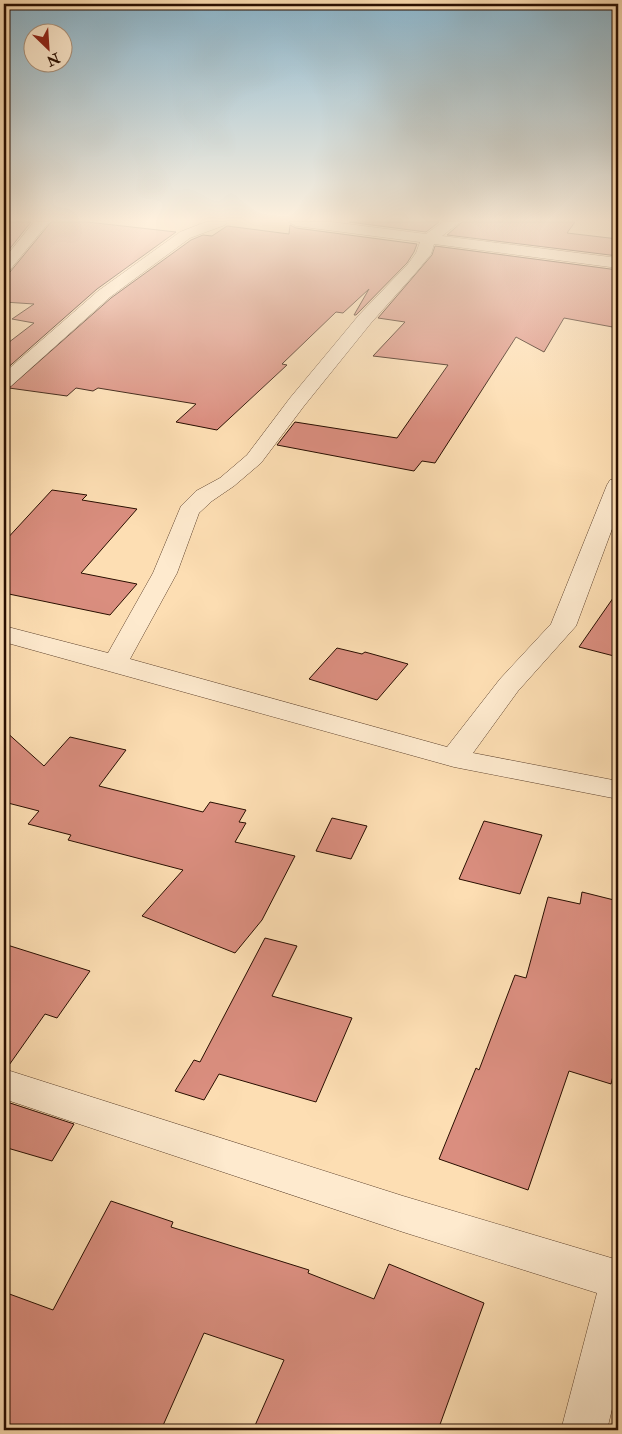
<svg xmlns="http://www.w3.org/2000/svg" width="622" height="1434" viewBox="0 0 622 1434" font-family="'IM FELL Double Pica',serif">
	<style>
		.building { fill: #da8e7f; stroke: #290e00 }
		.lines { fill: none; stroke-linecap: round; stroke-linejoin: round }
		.minor-casing { stroke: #5e422d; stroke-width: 1 }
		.minor { fill: #feeace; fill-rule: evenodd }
	</style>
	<rect width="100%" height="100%" fill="#fddeb3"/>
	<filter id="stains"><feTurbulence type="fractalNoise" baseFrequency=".004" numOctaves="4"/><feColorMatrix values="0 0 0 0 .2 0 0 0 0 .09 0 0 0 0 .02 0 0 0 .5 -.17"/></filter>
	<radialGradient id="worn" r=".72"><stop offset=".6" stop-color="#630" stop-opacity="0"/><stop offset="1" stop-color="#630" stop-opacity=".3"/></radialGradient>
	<g class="building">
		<polygon points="4,222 31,222 4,256"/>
		<polygon points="51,222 87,222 176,232 97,289 4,371 4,346 34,323 12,319 34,304 4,302 4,275 10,272"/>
		<polygon points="349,222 439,222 426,232"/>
		<polygon points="462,222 575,222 567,233 618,239 618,256 447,235"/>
		<polygon points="290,225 296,228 417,244 414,252 407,263 356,315 354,315 369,289 343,313 336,312 282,364 287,365 217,430 176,422 196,404 98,388 93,391 76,388 67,396 9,388 111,298 191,240 203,235 212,236 227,226 289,234"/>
		<polygon points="435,246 618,270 618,328 564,318 544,352 516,337 435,463 422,461 414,471 277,445 295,422 397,438 448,365 373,356 405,322 378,318 432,255"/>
		<polygon points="52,490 87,495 82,500 137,509 81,573 137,584 110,615 4,593 4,542"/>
		<polygon points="618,591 618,657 579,647"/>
		<polygon points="337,648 362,654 365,652 408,664 377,700 309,679"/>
		<polygon points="4,730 44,766 70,737 126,750 99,786 203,812 210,802 246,810 239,822 246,823 235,842 295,856 262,920 235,953 142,916 183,870 68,840 71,835 28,824 39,811 4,802"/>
		<polygon points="332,818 367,826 351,859 316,851"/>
		<polygon points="484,821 542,835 520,894 459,879"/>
		<polygon points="582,892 618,901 618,1056 611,1084 569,1071 528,1190 439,1159 476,1068 479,1070 515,975 526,978 548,897 580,904"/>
		<polygon points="265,938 297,946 272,996 352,1018 316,1102 219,1074 204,1100 175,1091 194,1060 200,1062"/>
		<polygon points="4,944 90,971 57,1018 45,1014 7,1068 4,1067"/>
		<polygon points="4,1101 74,1124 52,1161 4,1147"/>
		<polygon points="111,1201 173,1222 171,1227 309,1270 308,1273 374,1299 389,1264 484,1303 438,1430 253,1430 284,1360 204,1333 161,1430 4,1430 4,1292 53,1310"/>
	</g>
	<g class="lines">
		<defs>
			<g id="minor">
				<polygon points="34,222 49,222 9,271 4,273 4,259"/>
				<polygon points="206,222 227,222 225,225 190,238 110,297 11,386 4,387 4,373 98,291 180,232"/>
				<polygon points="289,222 332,222 426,234 443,222 460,222 442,236 618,258 618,268 434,244 431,254 418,270 371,323 304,406 261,463 234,486 212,501 199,513 177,573 130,659 447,747 500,679 551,624 607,485 610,480 618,479 618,513 576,626 518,691 473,753 618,781 618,799 454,767 4,642 4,626 108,653 153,573 181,506 196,491 220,478 247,455 290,398 359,315 408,264 416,253 420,242 296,226"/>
				<polygon points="4,1069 403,1196 618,1260 618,1384 607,1430 561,1430 597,1293 403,1232 4,1099"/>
			</g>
		</defs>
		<use href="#minor" class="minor-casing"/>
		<use href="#minor" class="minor"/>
	</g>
	<linearGradient id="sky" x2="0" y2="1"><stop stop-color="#8bb7cf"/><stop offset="0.52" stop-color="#fef0dd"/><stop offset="1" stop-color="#fef0dd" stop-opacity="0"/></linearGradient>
	<rect width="622" height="423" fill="url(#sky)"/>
	<rect width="622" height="1434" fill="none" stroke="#fddeb3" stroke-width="20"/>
	<rect x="5" y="5" width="612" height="1424" fill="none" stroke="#290e00" stroke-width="2.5"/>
	<rect x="10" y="10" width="602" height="1414" fill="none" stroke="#290e00"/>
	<g transform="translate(48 48) rotate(155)"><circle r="24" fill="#feeace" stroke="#a9927c"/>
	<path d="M0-4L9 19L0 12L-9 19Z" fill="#8f2418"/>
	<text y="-8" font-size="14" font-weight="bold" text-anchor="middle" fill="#290e00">N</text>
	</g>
	<rect width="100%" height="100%" filter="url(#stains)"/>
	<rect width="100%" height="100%" fill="url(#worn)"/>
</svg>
